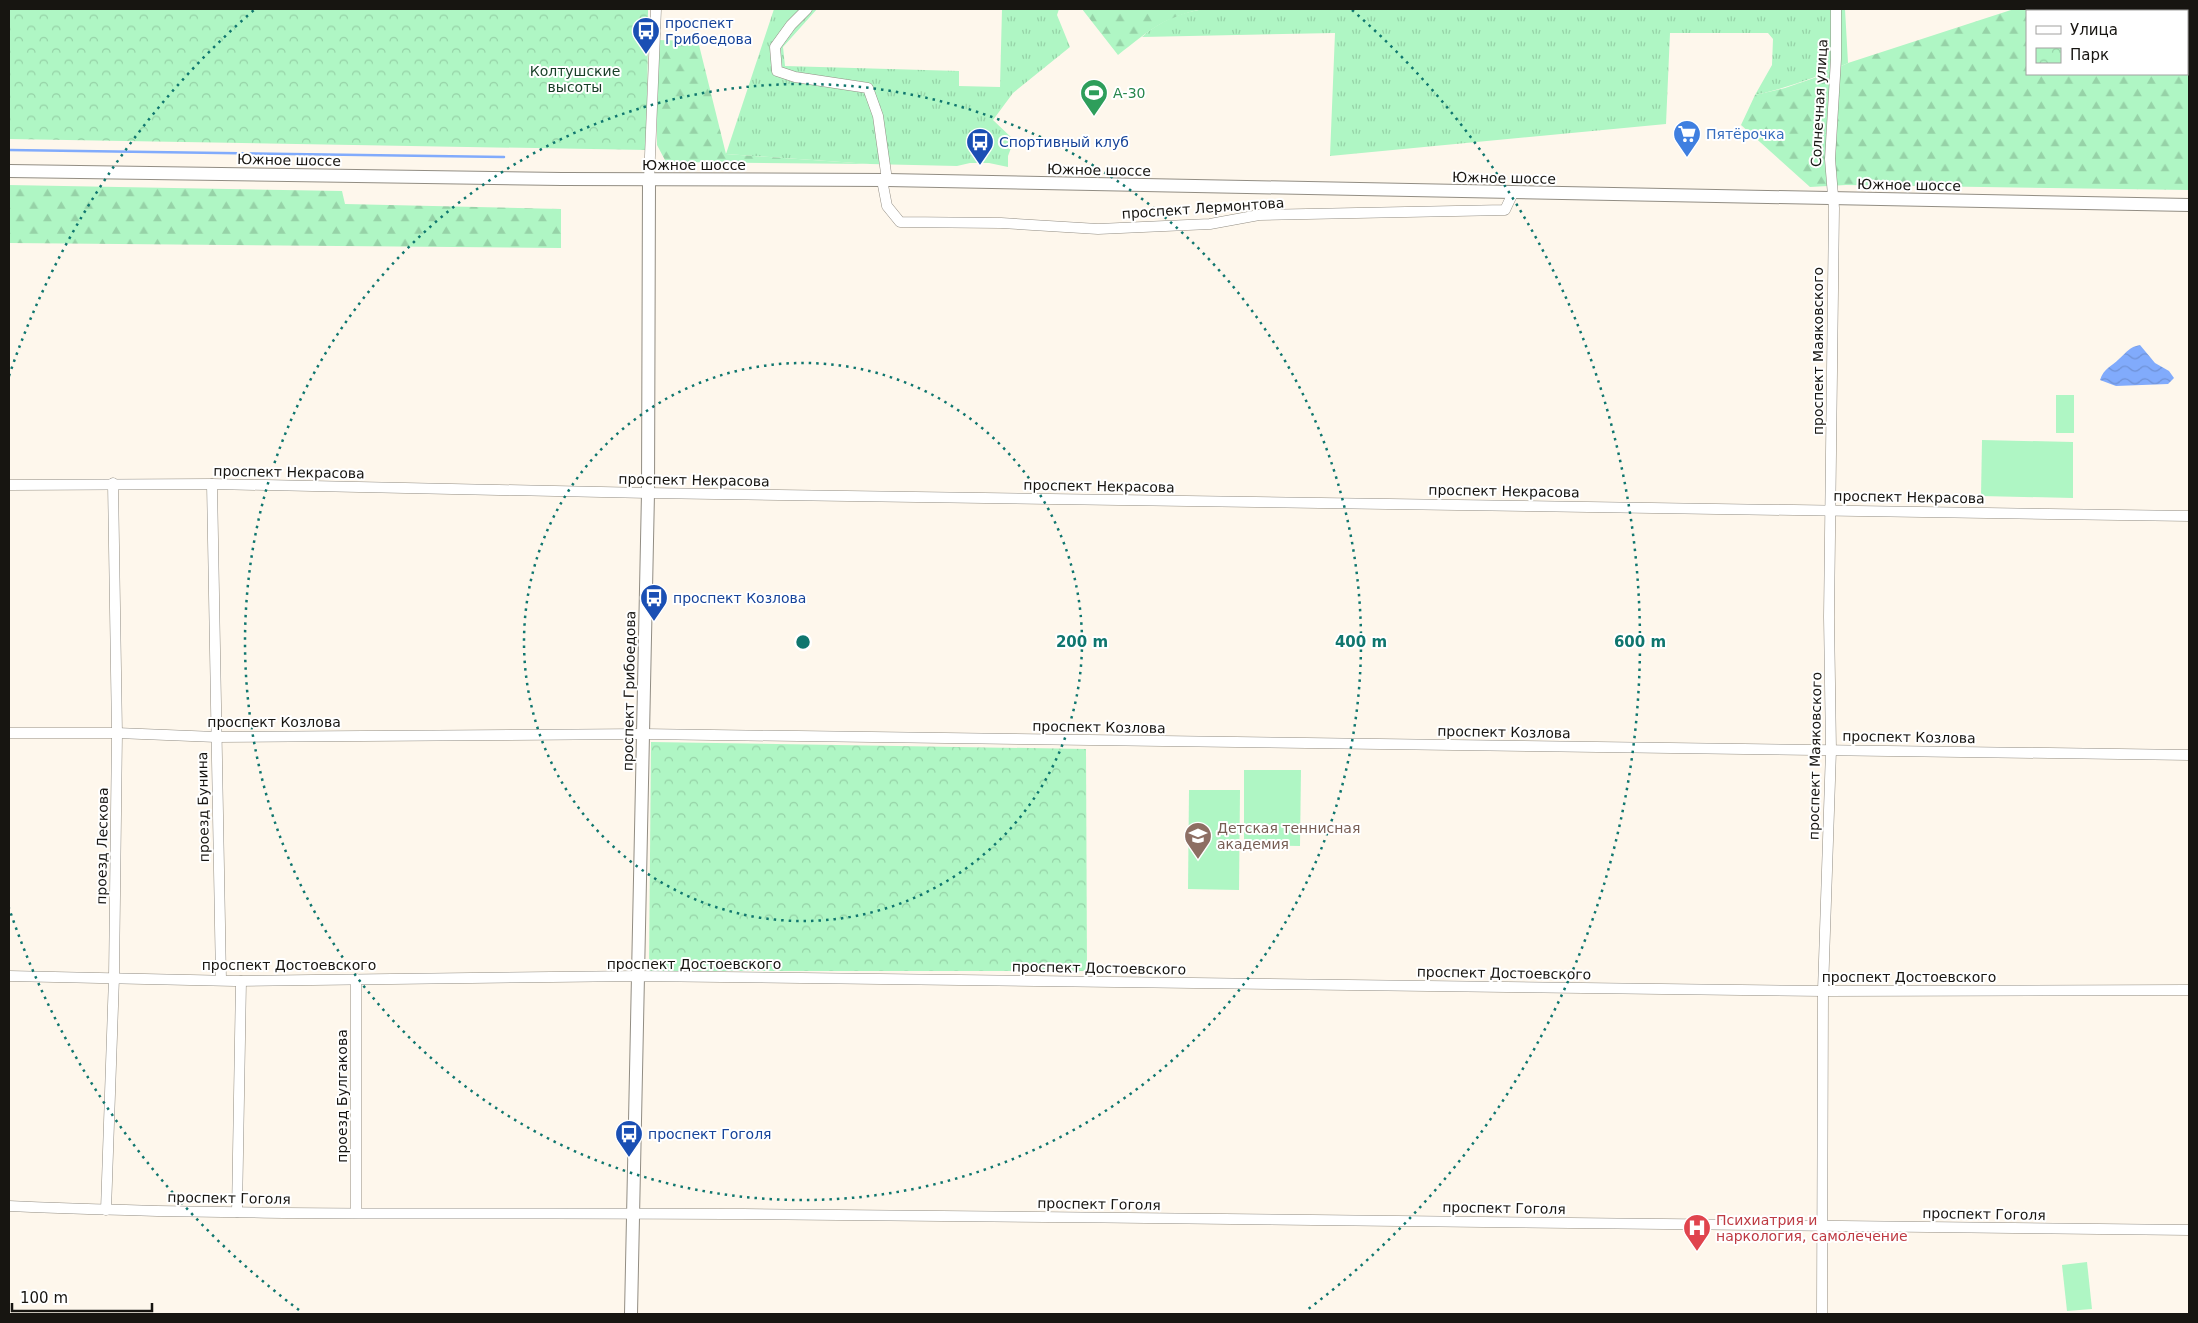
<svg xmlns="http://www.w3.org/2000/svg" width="2198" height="1323" viewBox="0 0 2198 1323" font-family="'DejaVu Sans',sans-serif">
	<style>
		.grass { fill: url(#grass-tufts) }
		.forest { fill: url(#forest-firs); fill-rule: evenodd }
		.park { fill: url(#park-crowns) }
		.pitch { fill: #aff6c4 }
		.water { fill: url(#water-waves) }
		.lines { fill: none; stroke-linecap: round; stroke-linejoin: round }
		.stream { stroke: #81abfc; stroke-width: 2.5 }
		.minor-casing { stroke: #928d83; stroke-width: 11 }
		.tertiary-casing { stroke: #928d83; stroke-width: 14 }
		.minor { stroke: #fff; stroke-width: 10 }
		.tertiary { stroke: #fff; stroke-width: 12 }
		.ring { fill: none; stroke: #0f766e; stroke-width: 2.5; stroke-dasharray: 2.5 5 }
		.labels { text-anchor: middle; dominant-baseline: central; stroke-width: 4; stroke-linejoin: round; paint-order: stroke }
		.transit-label { font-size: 14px; fill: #164399; stroke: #fff; text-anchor: start }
		.park-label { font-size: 14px; fill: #163d25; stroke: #fff }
		.leisure-label { font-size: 14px; fill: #27864d; stroke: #fff; text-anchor: start }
		.street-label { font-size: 14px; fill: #171511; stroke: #fff }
		.shop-label { font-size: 14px; fill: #366cbe; stroke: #fff; text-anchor: start }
		.education-label { font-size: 14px; fill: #785e54; stroke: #fff; text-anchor: start }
		.health-label { font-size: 14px; fill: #be3a42; stroke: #fff; text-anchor: start }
		.centre { fill: #0f766e; stroke: #fff; stroke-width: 2.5 }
		.ring-label { font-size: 15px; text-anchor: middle; font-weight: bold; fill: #0f766e; stroke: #fff; stroke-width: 4; stroke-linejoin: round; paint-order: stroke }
	</style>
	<defs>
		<pattern id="grass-tufts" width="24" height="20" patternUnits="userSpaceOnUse" patternTransform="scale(1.25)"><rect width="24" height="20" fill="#aff6c4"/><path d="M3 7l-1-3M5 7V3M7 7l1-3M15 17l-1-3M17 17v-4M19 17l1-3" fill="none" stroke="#96d2a7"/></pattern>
		<pattern id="forest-firs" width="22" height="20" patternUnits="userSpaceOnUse" patternTransform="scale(1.25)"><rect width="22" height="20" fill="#aff6c4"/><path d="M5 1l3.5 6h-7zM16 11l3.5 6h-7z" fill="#96d2a7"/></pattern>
		<pattern id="park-crowns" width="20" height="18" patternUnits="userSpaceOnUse" patternTransform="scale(1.25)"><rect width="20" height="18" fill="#aff6c4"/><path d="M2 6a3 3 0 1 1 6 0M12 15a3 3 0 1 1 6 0" fill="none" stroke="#96d2a7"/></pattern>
		<pattern id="water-waves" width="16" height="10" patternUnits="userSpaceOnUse" patternTransform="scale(1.25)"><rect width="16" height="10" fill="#81abfc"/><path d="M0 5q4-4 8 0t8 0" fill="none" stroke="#6f92d7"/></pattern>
	</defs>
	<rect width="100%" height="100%" fill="#fef7ec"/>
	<g class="grass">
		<polygon points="774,9 817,9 783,47 785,66 959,71 959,86 1000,87 1002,9 1059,9 1057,15 1070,47 1013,93 993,120 1014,140 1008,156 1008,167 989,163 970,163 957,166 870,164 726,154"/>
		<path d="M 1204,9 L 1845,9 L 1848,63 C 1817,77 1788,88 1755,95 L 1772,65 L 1773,39 L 1768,33 L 1670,33 L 1666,124 L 1330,156 L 1335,33 L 1142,37 C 1160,21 1179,13 1204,9 Z"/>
	</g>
	<g class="forest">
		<path d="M 1082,9 L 1203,9 C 1163,17 1149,31 1118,55 Z"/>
		<path d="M 2014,9 L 2189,9 L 2189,190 L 1846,185 L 1810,187 L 1741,125 L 1755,95 L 1785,88 L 1814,78 L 1848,63 ZM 2027,11 L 2187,11 L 2187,74 L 2027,74 Z"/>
		<polygon points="657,40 698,41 726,154 870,164 666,162 657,145"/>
		<polygon points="9,185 342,191 345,204 561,209 561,248 9,243"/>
	</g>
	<g class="park">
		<polygon points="9,9 648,9 647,150 9,139"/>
		<polygon points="651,742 1086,749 1087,971 649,971"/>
	</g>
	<g class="pitch">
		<rect x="2056" y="395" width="18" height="38"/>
		<polygon points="1982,440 2073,442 2073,498 1981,496"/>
		<polygon points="1244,770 1301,770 1300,846 1244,845"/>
		<polygon points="1189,790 1240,790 1239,890 1188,889"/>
		<polygon points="2087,1262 2092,1309 2067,1311 2062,1265"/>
	</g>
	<path class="water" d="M 2140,345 L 2155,363 L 2169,371 L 2174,378 L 2168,384 L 2116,386 L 2100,380 C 2104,368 2111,367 2119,359 C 2127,352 2129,347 2140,345 Z"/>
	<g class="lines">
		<polyline class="stream" points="9,150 504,157"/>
		<defs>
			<g id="minor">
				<polyline points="807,9 791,25 775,47 777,71 795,77 868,88 878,116 887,180"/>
				<polyline points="649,180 656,9"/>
				<polyline points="882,180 887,206 900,222 1001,223 1098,229 1210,224 1259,215 1505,210 1513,193"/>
				<polyline points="212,484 221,980"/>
				<polyline points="9,485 212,484 648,493 2189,516"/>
				<polyline points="9,733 117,733 216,737 643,734 2189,755"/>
				<polyline points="9,976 235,981 638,976 1823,991 2189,990"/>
				<polyline points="356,979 356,1213"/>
				<path d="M 9,1206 C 253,1217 498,1212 743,1214 C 1225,1219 1707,1223 2189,1230"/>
				<polyline points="106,1210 114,977 117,733 113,483"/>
				<polyline points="237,1212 241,981"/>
				<polyline points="1822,1314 1823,991 1831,750 1829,617 1834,208 1830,159 1836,59 1836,9"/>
			</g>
			<g id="tertiary">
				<polyline points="9,171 562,179 887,180 2189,205"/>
				<polyline points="631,1314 648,493 649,180"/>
			</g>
		</defs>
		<use href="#minor" class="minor-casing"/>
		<use href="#tertiary" class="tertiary-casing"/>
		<use href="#minor" class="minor"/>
		<use href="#tertiary" class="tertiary"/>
	</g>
	<g class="ring">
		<circle cx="803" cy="642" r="279"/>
		<circle cx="803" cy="642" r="558"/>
		<path d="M299 1310A837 837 0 0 1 9 908M9 376A837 837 0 0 1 254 10M1352 10A837 837 0 0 1 1307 1310"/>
	</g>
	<defs>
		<symbol id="bus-pin" viewBox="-11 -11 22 30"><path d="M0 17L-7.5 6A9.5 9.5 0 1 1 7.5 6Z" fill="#1a4fb4" stroke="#fff"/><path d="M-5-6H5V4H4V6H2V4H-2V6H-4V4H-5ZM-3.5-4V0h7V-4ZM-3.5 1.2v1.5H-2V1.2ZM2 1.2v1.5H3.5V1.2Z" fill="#fff"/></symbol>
		<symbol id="stadium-pin" viewBox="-11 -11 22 30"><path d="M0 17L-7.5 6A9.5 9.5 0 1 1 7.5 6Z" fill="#2e9e5b" stroke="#fff"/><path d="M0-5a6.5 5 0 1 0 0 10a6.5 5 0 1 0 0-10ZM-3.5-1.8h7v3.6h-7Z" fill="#fff"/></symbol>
		<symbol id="supermarket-pin" viewBox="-11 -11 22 30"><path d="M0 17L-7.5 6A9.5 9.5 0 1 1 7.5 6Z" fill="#3f7fe0" stroke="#fff"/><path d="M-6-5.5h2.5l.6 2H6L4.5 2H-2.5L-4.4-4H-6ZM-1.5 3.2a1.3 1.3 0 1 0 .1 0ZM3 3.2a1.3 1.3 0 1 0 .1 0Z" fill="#fff"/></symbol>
		<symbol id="school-pin" viewBox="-11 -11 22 30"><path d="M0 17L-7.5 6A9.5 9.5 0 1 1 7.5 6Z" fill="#8d6e63" stroke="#fff"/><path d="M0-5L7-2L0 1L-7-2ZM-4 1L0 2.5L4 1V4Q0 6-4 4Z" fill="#fff"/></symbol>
		<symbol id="hospital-pin" viewBox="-11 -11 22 30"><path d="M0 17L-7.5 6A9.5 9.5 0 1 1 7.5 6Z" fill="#e0444e" stroke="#fff"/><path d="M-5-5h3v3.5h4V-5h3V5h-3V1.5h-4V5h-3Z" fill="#fff"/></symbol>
	</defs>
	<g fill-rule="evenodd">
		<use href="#bus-pin" x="630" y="15" width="32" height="43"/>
		<use href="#stadium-pin" x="1078" y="77" width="32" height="43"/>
		<use href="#supermarket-pin" x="1671" y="118" width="32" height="43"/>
		<use href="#bus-pin" x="964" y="126" width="32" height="43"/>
		<use href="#bus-pin" x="638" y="582" width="32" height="43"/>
		<use href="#school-pin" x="1182" y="820" width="32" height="43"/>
		<use href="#bus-pin" x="613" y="1118" width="32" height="43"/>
		<use href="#hospital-pin" x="1681" y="1212" width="32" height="43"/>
	</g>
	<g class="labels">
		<g class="transit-label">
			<text x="665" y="23">проспект<tspan x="665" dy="16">Грибоедова</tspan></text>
			<text x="999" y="142">Спортивный клуб</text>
			<text x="673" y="598">проспект Козлова</text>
			<text x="648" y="1134">проспект Гоголя</text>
		</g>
		<g class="park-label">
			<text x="575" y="71">Колтушские<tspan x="575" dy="16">высоты</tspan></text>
		</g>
		<g class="leisure-label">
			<text x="1113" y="93">А-30</text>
		</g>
		<g class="street-label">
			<text transform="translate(1819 103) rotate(-87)">Солнечная улица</text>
			<text transform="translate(289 160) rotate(1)">Южное шоссе</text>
			<text x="694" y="165">Южное шоссе</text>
			<text transform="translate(1099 170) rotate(1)">Южное шоссе</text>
			<text transform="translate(1504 178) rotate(1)">Южное шоссе</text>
			<text transform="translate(1909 185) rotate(1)">Южное шоссе</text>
			<text transform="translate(1203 208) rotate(-4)">проспект Лермонтова</text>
			<text transform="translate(1818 351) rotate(-90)">проспект Маяковского</text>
			<text transform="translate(289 472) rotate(1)">проспект Некрасова</text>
			<text transform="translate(694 480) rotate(1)">проспект Некрасова</text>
			<text transform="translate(1099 486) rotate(1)">проспект Некрасова</text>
			<text transform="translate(1504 491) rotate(1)">проспект Некрасова</text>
			<text transform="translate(1909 497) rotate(1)">проспект Некрасова</text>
			<text transform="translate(629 691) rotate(-89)">проспект Грибоедова</text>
			<text x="274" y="722">проспект Козлова</text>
			<text transform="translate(1099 727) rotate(1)">проспект Козлова</text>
			<text transform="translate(1504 732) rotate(1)">проспект Козлова</text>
			<text transform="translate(1909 737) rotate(1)">проспект Козлова</text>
			<text transform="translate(1815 756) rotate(-89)">проспект Маяковского</text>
			<text transform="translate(203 807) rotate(-91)">проезд Бунина</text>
			<text transform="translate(102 846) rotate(-89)">проезд Лескова</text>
			<text x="694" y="964">проспект Достоевского</text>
			<text x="289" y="965">проспект Достоевского</text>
			<text transform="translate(1099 968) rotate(1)">проспект Достоевского</text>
			<text transform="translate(1504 973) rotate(1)">проспект Достоевского</text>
			<text x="1909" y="977">проспект Достоевского</text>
			<text transform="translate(342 1096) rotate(-90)">проезд Булгакова</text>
			<text transform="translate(229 1198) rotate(1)">проспект Гоголя</text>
			<text transform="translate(1099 1204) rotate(1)">проспект Гоголя</text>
			<text transform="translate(1504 1208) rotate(1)">проспект Гоголя</text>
			<text transform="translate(1984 1214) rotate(1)">проспект Гоголя</text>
		</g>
		<g class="shop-label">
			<text x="1706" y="134">Пятёрочка</text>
		</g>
		<g class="education-label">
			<text x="1217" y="828">Детская теннисная<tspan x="1217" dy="16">академия</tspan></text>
		</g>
		<g class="health-label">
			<text x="1716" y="1220">Психиатрия и<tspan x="1716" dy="16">наркология, самолечение</tspan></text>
		</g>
	</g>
	<circle cx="803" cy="642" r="8" class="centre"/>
	<g class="ring-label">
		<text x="1082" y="647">200 m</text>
		<text x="1361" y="647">400 m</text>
		<text x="1640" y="647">600 m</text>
	</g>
	<rect width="2198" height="1323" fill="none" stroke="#171511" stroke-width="20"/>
	<rect x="2026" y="10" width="162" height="65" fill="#ffffff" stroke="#a2a1a0"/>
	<rect x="2036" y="26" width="25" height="8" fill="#ffffff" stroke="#a2a1a0"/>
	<text x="2070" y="35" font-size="15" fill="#171511">Улица</text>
	<rect x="2036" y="48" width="25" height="15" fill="url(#park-crowns)" stroke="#a2a1a0"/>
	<text x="2070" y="60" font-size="15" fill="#171511">Парк</text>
	<path d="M12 1303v8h140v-8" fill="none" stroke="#171511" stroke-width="2.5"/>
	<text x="20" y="1303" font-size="15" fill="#171511" stroke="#ffffff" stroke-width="4" paint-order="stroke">100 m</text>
</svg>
